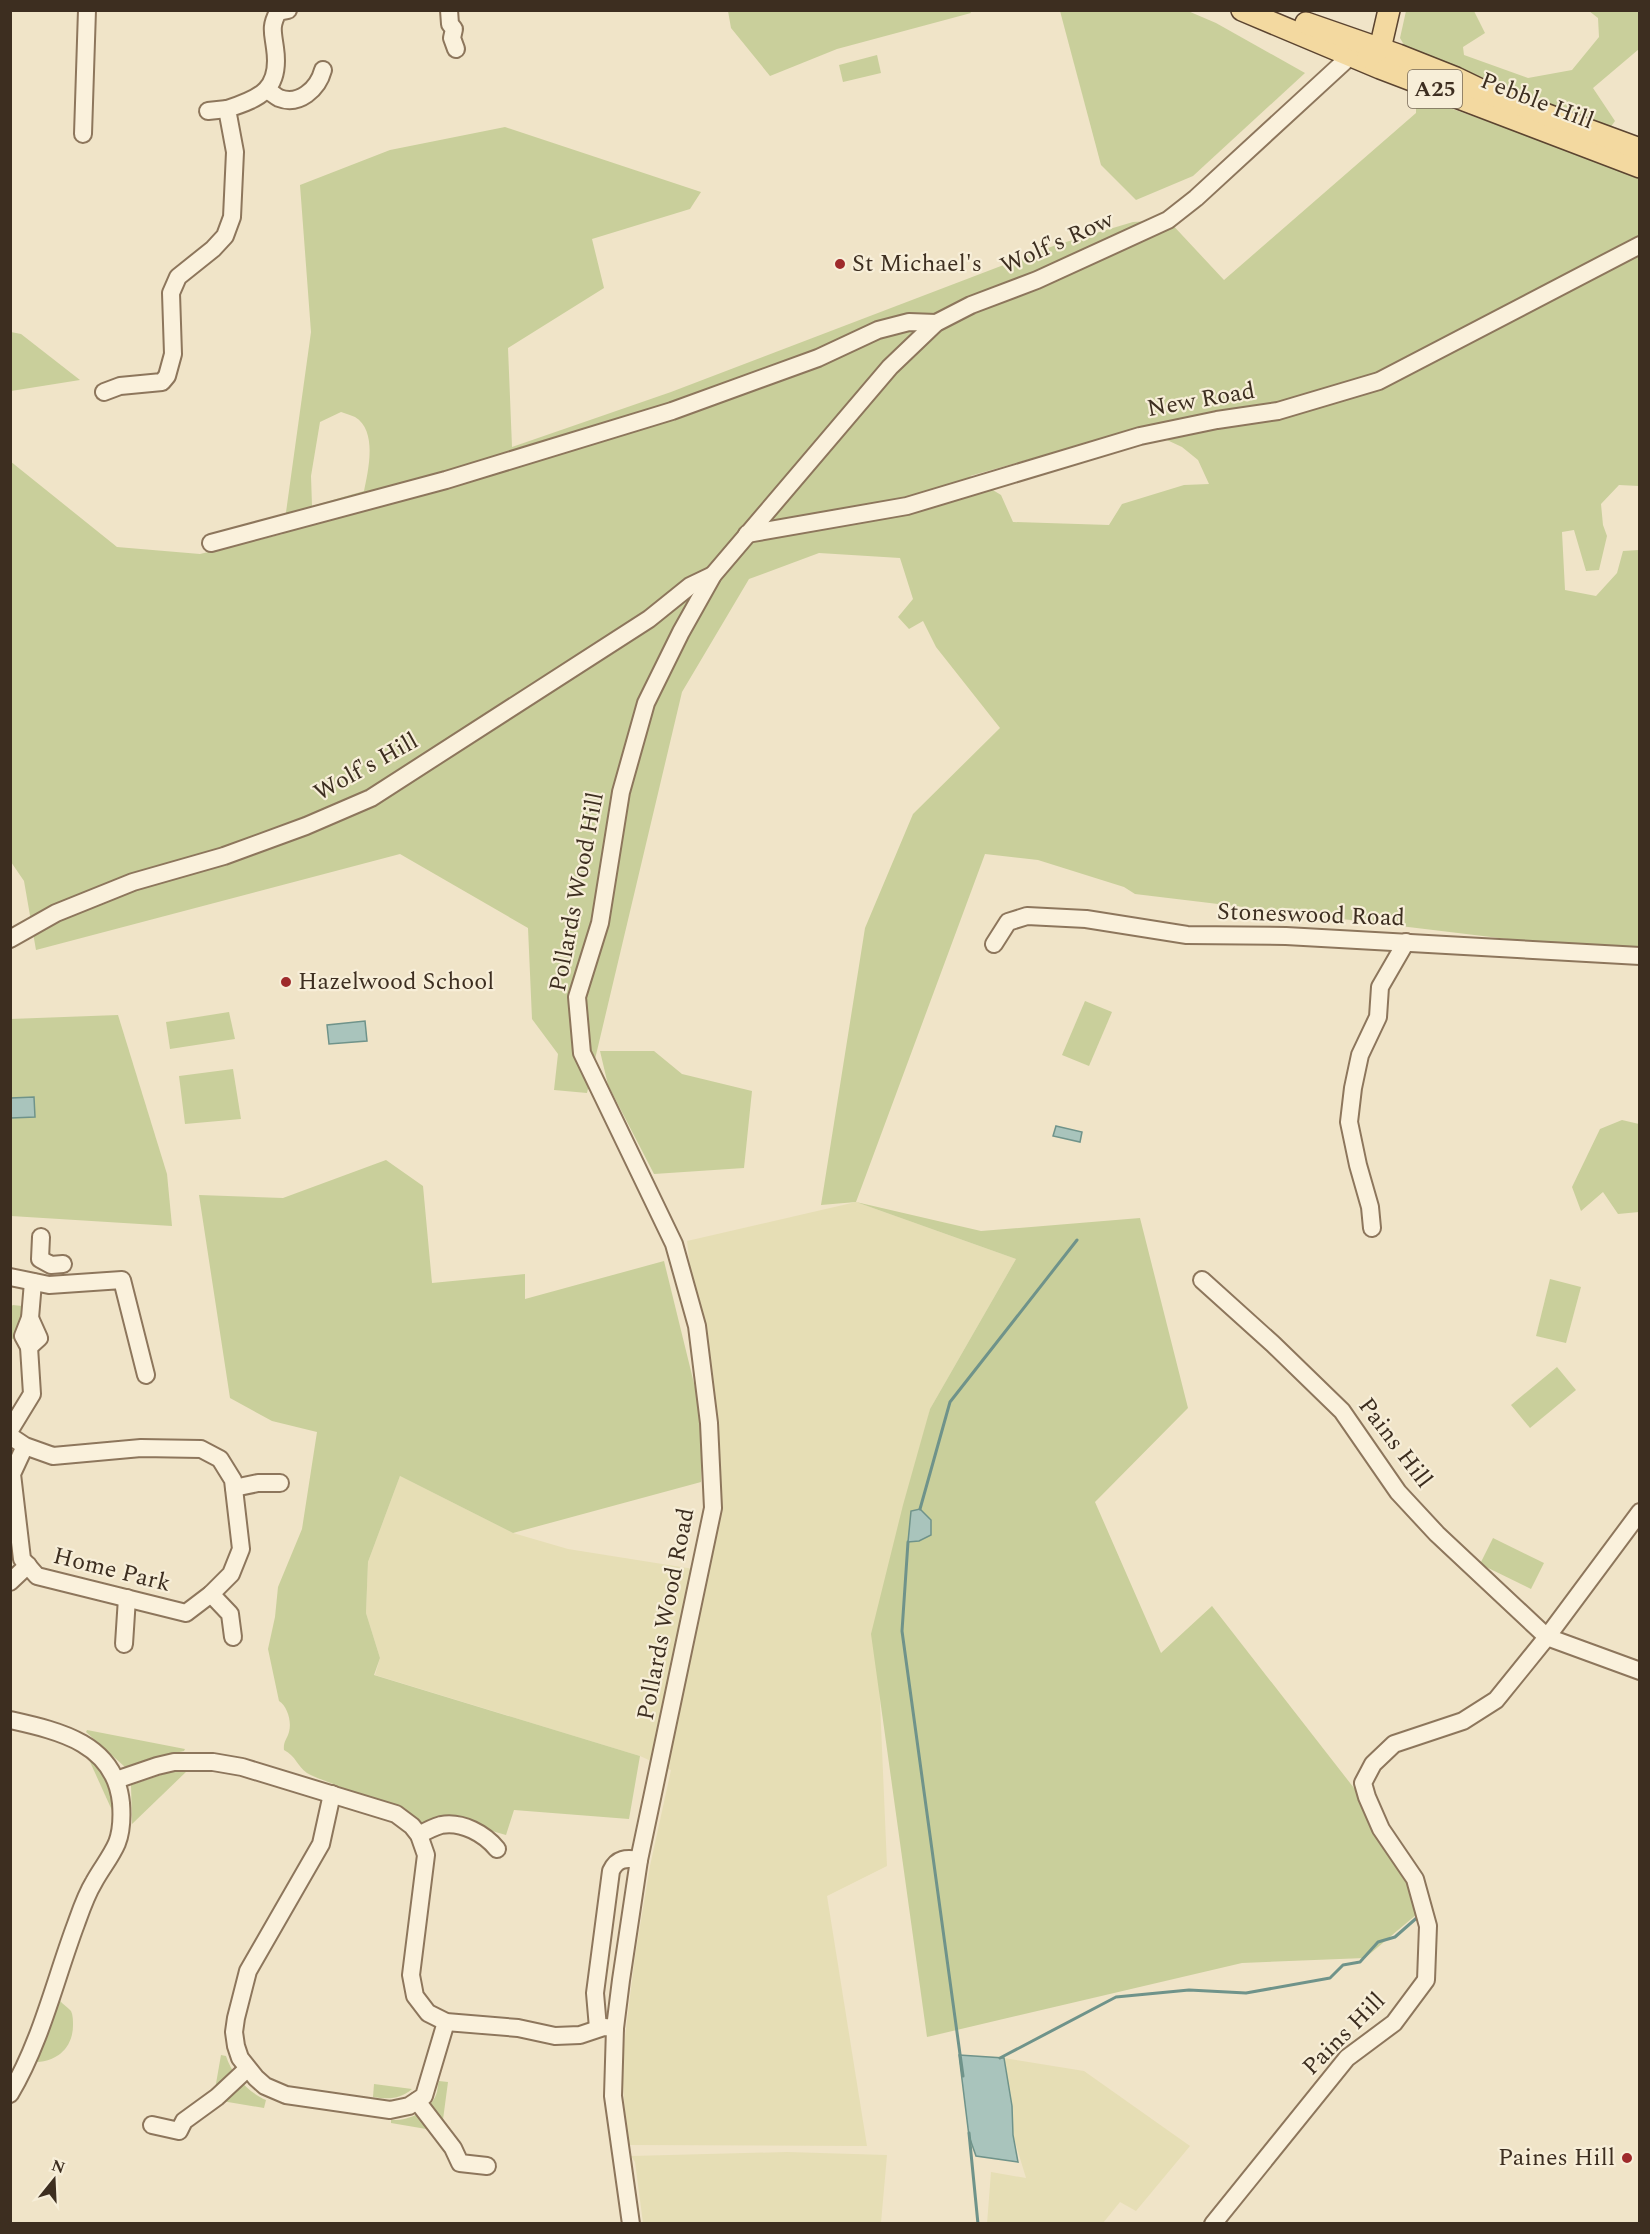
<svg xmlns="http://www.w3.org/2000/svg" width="1650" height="2234" viewBox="0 0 1650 2234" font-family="Spectral,serif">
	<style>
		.farmland { fill: #e6deb5 }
		.green { fill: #c9cf9b; fill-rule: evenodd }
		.water { fill: #a9c4bc; stroke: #6f938a; stroke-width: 1.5 }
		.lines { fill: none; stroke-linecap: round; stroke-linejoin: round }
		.stream { stroke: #6f938a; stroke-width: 3 }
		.minor-casing { stroke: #8d765c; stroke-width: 20 }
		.major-casing { stroke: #5b4430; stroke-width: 24 }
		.minor { stroke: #faf1dc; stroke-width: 16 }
		.major { stroke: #f3d9a0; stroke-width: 21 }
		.poi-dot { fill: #9e2a2b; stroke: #f7eed8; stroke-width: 2 }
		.labels { text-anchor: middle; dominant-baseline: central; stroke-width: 4.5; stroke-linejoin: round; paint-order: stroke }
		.shield { fill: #f7eed8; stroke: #756857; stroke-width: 1.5 }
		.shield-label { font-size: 22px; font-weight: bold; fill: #3d2e20 }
		.street-label { font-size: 24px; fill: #3d2e20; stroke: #f7eed8 }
		.poi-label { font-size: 24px; fill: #3d2e20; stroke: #f7eed8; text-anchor: start }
	</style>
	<rect width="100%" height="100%" fill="#f0e4c8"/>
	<g class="farmland">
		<polygon points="856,1202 1016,1259 930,1409 877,1631 887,1866 827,1896 867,2146 627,2145 623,2084 624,2045 635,1956 650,1866 671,1770 640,1756 375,1675 380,1658 366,1613 368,1562 400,1476 513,1533 568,1549 700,1570 713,1508 697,1326 687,1241"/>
		<polygon points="1004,2058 1084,2071 1190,2146 1136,2211 1120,2202 1103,2223 987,2224 991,2172 1026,2178 1013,2135 1012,2106"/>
		<polygon points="787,2152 887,2155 881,2223 643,2223 635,2162 631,2156"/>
	</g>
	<g class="green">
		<polygon points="969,10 971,13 837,49 770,76 731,28 728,11"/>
		<polygon points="1060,11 1188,11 1216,23 1305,73 1193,176 1136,200 1101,165"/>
		<polygon points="1406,11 1474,11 1485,33 1463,47 1464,55 1528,78 1572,70 1599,37 1598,18 1589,11 1639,11 1639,49 1593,88 1615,121 1610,128 1407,50 1400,38"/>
		<polygon points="877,55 881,73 843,82 839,65"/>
		<path d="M 1416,96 L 1639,175 L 1639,486 L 1619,485 L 1601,504 L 1603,525 L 1607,536 L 1599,570 L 1586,571 L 1574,530 L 1562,532 L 1565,590 L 1596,596 L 1617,573 L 1623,551 L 1639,550 L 1639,952 L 1582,948 L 1135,894 L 1124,887 L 1038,860 L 985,854 L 856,1202 L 821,1205 L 865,928 L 913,814 L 1000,728 L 936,647 L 923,621 L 909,629 L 898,617 L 913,599 L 900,558 L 819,553 L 749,579 L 682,692 L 587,1093 L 554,1090 L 558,1054 L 532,1019 L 528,928 L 400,854 L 36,950 L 24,881 L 11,862 L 10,461 L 117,547 L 200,554 L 283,534 L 311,332 L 300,185 L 390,150 L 505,127 L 701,192 L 690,209 L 592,239 L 604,288 L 508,348 L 512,447 L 671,392 L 1056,245 L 1133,222 L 1168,220 L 1224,280 L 1416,113 ZM 341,412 C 346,414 351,415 355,417 C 378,431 368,471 364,491 L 312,506 L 311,476 L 320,422 ZM 1141,428 L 1182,447 L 1198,460 L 1209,484 L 1184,485 L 1122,504 L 1109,525 L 1013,522 L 1001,495 L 970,476 Z"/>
		<polygon points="11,332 21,334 80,380 11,391"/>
		<polygon points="1085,1001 1112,1012 1089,1066 1062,1055"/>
		<polygon points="229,1012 235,1039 170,1049 166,1022"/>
		<polygon points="118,1015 167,1174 172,1226 11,1216 10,1019"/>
		<polygon points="600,1051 654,1051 682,1074 752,1091 744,1168 654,1174 608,1085"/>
		<polygon points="233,1069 241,1119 185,1124 179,1076"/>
		<polygon points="1622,1120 1639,1124 1639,1212 1618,1214 1603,1192 1581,1211 1572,1187 1600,1129"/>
		<path d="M 386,1160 L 423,1186 L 432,1283 L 525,1274 L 525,1299 L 664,1261 L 702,1416 L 701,1482 L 513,1533 L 400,1476 L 368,1562 L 366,1613 L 380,1658 L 374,1675 L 640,1756 L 629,1819 L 514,1810 L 506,1835 L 450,1819 L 422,1825 L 344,1792 L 343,1788 C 332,1783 318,1779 307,1773 C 297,1766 296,1756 284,1750 C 283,1742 287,1739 289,1732 C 292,1721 287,1706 279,1701 L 268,1649 L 275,1617 L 278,1587 L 302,1529 L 317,1432 L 272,1421 L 230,1398 L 199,1195 L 283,1198 Z"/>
		<polygon points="856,1202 981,1231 1140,1218 1188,1408 1095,1502 1161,1653 1212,1606 1375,1815 1423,1909 1365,1958 1242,1963 927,2037 871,1634 903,1505 930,1409 1016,1259"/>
		<polygon points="1550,1279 1581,1287 1566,1343 1536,1336"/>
		<polygon points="13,1305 22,1306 30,1318 29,1347 11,1338 10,1307"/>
		<polygon points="1557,1367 1576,1390 1530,1428 1511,1405"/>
		<polygon points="1493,1538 1544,1563 1531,1589 1480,1564"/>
		<polygon points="87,1730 185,1749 184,1751 156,1757 125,1767 86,1732"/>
		<polygon points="86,1753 94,1758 113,1791 115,1817"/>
		<polygon points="176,1770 188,1770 132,1824 131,1785"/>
		<path d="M 60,2001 C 63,2004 68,2008 71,2011 C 73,2015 73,2021 73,2025 C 73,2047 58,2061 37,2062 Z"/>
		<path d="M 221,2055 L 226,2056 C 232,2075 248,2092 266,2100 L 264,2108 L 216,2100 L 214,2095 Z"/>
		<path d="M 439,2081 L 448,2082 L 442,2127 L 438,2131 L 391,2123 L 391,2120 C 408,2121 429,2112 436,2095 C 438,2091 437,2086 439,2081 Z"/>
		<path d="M 374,2084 L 412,2089 C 399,2100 388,2099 373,2097 Z"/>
	</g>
	<g class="water">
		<polygon points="365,1021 367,1041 329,1044 327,1025"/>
		<polygon points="34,1097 35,1117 11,1118 11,1098"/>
		<polygon points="1056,1126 1082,1132 1080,1142 1053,1136"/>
		<polygon points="920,1509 931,1520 931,1535 919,1541 908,1542 911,1511"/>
		<polygon points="959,2055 1004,2058 1012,2106 1013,2135 1018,2162 976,2156 969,2136"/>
	</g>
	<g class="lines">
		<g class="stream">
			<polyline points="920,1509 950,1402 1077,1240"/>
			<polyline points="908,1542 902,1631 963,2076"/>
			<polyline points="1000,2058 1116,1997 1189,1990 1246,1993 1330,1978 1343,1965 1360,1962 1378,1942 1395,1937 1420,1915"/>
			<polyline points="969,2133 978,2224"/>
		</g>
		<defs>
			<g id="minor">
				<polyline points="449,10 450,24 454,29 452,38 456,49"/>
				<path d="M 267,90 C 271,92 275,96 279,98 C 299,106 318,89 323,70"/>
				<polyline points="208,111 227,109"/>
				<polyline points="83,134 87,10"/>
				<path d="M 104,392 L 120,386 L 162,382 L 167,376 L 173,354 L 171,293 L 178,277 L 213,249 L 225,236 L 232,217 L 235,152 L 227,109 C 261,98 281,89 275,48 C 273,32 270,27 278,12 L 288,10"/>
				<polyline points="747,534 907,506 1140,436 1217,420 1278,411 1379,381 1640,245"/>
				<polyline points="211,543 446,480 672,411 818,358 878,330 909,322 936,323"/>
				<polyline points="10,939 56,913 133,882 224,856 306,826 371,798 649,619 690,586 713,575"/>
				<polyline points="994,944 1008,922 1027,916 1086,919 1187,935 1286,936 1640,956"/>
				<polyline points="1372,1228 1370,1207 1358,1165 1349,1122 1353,1088 1360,1055 1378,1017 1380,987 1406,942"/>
				<polyline points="41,1237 40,1259 51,1265 63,1264"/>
				<polyline points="10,1277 49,1285 122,1280 146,1375"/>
				<polyline points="1202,1280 1273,1344 1342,1411 1398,1492 1437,1534 1547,1637 1640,1671"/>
				<polyline points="29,1347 39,1338 30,1318"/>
				<polyline points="10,1430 32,1394 29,1347 23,1336 30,1318 33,1282"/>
				<polyline points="10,1436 25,1446 53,1456 141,1448 201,1449 220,1459 233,1480 241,1549 231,1574 211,1594 186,1613 37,1576 22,1559 12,1474 25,1446"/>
				<polyline points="234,1488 258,1483 280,1483"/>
				<polyline points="10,1582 28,1565"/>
				<polyline points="211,1594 230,1614 233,1637"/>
				<polyline points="124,1644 127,1598"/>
				<path d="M 10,1720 C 59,1731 115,1743 121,1803 C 122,1816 122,1830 117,1843 C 111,1857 101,1869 94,1882 C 86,1895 81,1910 76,1924 C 55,1980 41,2042 10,2094"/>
				<polyline points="116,1780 157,1766 174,1762 213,1762 242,1767 396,1814 412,1826 419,1835 426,1855 411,1975 415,1996 428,2013 446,2022 518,2028 555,2036 580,2035 604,2027 615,2028"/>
				<polyline points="332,1794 321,1844 248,1971 236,2018 234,2032 236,2046 240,2058 256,2078 265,2086 286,2095 390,2110 409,2106 424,2096 446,2022"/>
				<path d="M 419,1835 C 426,1831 434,1827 441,1825 C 462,1821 485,1834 497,1849"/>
				<path d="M 598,2028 L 595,1993 L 611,1871 C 617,1858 626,1858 639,1860"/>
				<polyline points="417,2101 453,2148 460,2163 487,2166"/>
				<polyline points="152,2125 179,2131 184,2121 217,2097 247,2069"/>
				<polyline points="631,2224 613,2096 615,2028 621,1980 639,1860 713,1508 709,1423 697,1326 674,1244 582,1053 577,997 600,923 621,792 646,703 681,632 713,575 890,367 936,323 971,305 1037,280 1168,220 1196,198 1357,50"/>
				<polyline points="1213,2224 1347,2058 1394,2023 1426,1980 1428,1926 1415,1879 1381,1829 1367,1797 1363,1783 1373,1764 1394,1744 1463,1721 1496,1700 1547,1637 1640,1512"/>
			</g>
			<g id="major">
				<polyline points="1242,10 1380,68 1640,167"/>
				<polyline points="1306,23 1398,55 1456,78 1485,92 1640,149"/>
				<polyline points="1368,57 1380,49 1389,10"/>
			</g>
		</defs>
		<use href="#minor" class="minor-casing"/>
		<use href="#major" class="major-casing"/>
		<use href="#minor" class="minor"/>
		<use href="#major" class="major"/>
	</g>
	<g class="poi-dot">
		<circle cx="840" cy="264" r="6"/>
		<circle cx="286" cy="982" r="6"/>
		<circle cx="1627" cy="2158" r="6"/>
	</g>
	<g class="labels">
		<rect class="shield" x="1408" y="70" width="54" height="38" rx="4.5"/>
		<g class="shield-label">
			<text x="1435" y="89">A25</text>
		</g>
		<g class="street-label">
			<text transform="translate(1537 101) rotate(21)">Pebble Hill</text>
			<text transform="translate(1057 243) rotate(-24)">Wolf's Row</text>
			<text transform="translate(1201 400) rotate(-10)">New Road</text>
			<text transform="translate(366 767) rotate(-29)">Wolf's Hill</text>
			<text transform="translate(577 892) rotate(-79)">Pollards Wood Hill</text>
			<text transform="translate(1311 915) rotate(2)">Stoneswood Road</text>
			<text transform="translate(1395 1443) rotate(53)">Pains Hill</text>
			<text transform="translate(112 1570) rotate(14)">Home Park</text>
			<text transform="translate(666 1614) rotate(-79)">Pollards Wood Road</text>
			<text transform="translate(1344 2034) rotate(-45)">Pains Hill</text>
		</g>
		<g class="poi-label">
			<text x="852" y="264">St Michael's</text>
			<text x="298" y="982">Hazelwood School</text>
			<text x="1615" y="2158" text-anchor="end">Paines Hill</text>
		</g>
	</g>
	<rect width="1650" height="2234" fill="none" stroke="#3d2e20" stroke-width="24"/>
	<g transform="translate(54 2180) rotate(18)" stroke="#f7eed8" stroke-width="4.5" paint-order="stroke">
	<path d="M0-4.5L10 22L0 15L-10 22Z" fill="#3d2e20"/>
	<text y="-9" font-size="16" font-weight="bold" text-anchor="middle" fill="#3d2e20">N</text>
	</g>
</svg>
